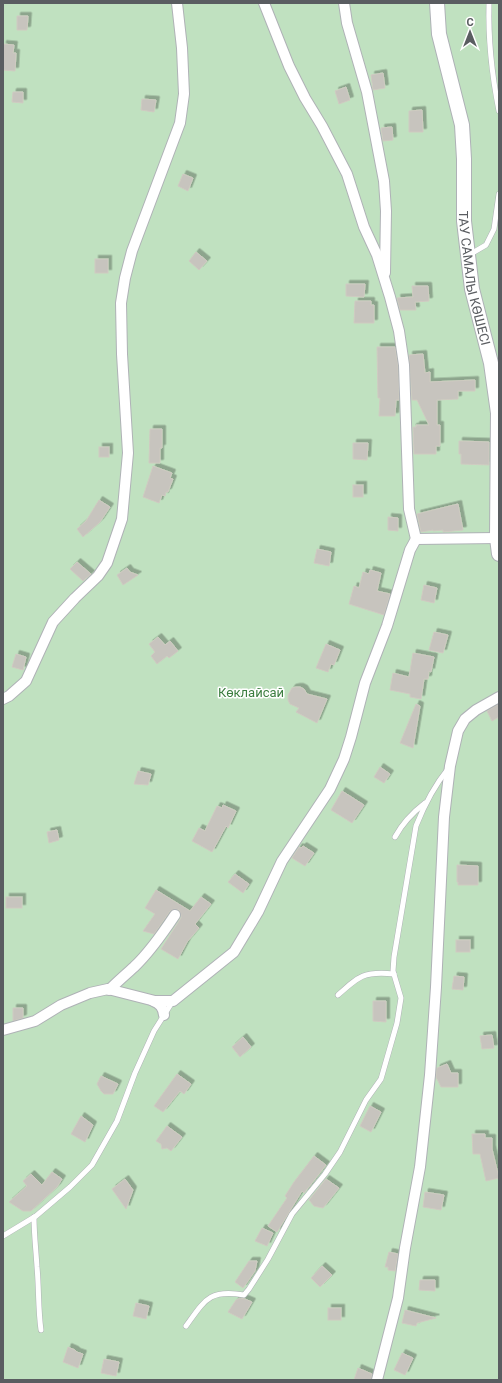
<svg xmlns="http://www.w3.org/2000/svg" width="502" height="1383" viewBox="0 0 502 1383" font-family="Roboto,sans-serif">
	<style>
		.green { fill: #c0e1c0 }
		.building { fill: #c7c4be; stroke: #cfcbc1; filter: url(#shadow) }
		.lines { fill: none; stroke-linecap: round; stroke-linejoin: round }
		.lane-casing { stroke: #afb2b6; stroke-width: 6 }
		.street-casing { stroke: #afb2b6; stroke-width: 12 }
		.secondary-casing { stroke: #aeb1b6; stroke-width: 16 }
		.lane { stroke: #fff; stroke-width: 5 }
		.street { stroke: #fff; stroke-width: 10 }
		.secondary { stroke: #fff; stroke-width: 14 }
		.labels { text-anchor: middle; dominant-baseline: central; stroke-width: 3; stroke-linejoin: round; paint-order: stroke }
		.street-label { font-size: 13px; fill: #5a5d61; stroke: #fff }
		.park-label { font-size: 13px; fill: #3c7e40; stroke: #fff }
	</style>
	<defs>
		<filter id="shadow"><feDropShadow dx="3.5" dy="-3.5" stdDeviation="0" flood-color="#0004"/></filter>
	</defs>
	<rect width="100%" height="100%" fill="#ebe9e2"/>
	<rect class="green" x="3" y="3" width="496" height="1377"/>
	<g class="building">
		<polygon points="17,16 28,16 27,30 17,30"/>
		<polygon points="3,44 14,45 13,53 16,53 15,71 3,70"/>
		<polygon points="383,73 385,88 373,90 371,75"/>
		<polygon points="346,87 350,100 339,104 335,91"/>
		<polygon points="13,92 23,92 23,103 12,102"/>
		<polygon points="142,99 156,100 154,112 141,110"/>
		<polygon points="422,110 423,132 409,132 409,111"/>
		<polygon points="392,127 393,140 383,141 381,128"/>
		<polygon points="183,174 193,178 188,191 178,186"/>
		<polygon points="196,252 207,261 199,270 189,261"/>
		<rect x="95" y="259" width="13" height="14"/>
		<polygon points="346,284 365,284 364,297 346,296"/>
		<polygon points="412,286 428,286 429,301 415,302 416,310 400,310 397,298 413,297"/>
		<polygon points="355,301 371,301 371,305 374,305 374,323 354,323"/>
		<polygon points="377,347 395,347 398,366 399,400 396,400 395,416 379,416 380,398 378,398"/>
		<polygon points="423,354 425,373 430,372 430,382 475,380 475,391 458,391 458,399 437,400 437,425 440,425 440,446 436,446 436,454 414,454 413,427 416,427 416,425 429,425 417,400 412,400 409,355"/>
		<polygon points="150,429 162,429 162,448 160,448 160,463 149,463"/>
		<polygon points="459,441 489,442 489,465 461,464 461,454 459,454"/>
		<polygon points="353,443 368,443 367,460 353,459"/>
		<rect x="99" y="447" width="10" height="10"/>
		<polygon points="153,466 172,473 170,478 173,479 168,492 166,492 165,496 162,495 159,503 143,497"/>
		<rect x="353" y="485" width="10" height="12"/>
		<polygon points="99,500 110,507 100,522 83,537 77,529 86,521"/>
		<polygon points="458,504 463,530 443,532 443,530 433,531 433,530 421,532 417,514"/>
		<polygon points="388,517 398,518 398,531 388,530"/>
		<polygon points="317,549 331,552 329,566 314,563"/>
		<polygon points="77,562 91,574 83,581 70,569"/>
		<polygon points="127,568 130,572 138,575 123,585 117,575"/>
		<polygon points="370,570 381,573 377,591 390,594 384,615 349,604 354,586 359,588 363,572 369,574"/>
		<polygon points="424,585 437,588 434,603 421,600"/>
		<polygon points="434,632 448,635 443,653 429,650"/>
		<polygon points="158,637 165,645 170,641 178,651 169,658 167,656 157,664 151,656 155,652 149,644"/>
		<polygon points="326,644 340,650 334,665 331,664 328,672 316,668"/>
		<polygon points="413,653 434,657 431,672 429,671 428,679 424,679 421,699 410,697 410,694 390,690 393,673 409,677"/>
		<polygon points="16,654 26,657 23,670 12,667"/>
		<polygon points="296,687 300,687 304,689 307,694 327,699 317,723 296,712 299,708 290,704 288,700 288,695 292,688"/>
		<polygon points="416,704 420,706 413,748 400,743"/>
		<polygon points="499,704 499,717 492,721 487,711"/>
		<polygon points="380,767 390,774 384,783 374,777"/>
		<polygon points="138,771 151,774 148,785 134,784"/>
		<polygon points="342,791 364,805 352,823 331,810"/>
		<polygon points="223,805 236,811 228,828 226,826 212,852 192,841 199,828 205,831 217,806 222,808"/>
		<polygon points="57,830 59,840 49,843 47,832"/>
		<polygon points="303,846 314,853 305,866 292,858 299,847 301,848"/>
		<polygon points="457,865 478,866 478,885 458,885 458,882 457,882"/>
		<polygon points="235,874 249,884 243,893 228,882"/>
		<polygon points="156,890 190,911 201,897 211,904 195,924 199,928 187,942 178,959 161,949 181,918 181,915 179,910 175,909 170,911 154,934 143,931 155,914 145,908"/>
		<rect x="6" y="897" width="16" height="11"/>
		<rect x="456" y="940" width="14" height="12"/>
		<polygon points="454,976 464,977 463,990 452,989"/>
		<polygon points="373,1001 386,1001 386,1022 373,1021"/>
		<polygon points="13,1008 23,1008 23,1018 13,1021"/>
		<polygon points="492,1035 494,1048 482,1049 480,1036"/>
		<polygon points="243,1037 251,1047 240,1057 232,1047"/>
		<polygon points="447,1064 451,1073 458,1073 458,1087 441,1087 436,1077 437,1068"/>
		<polygon points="177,1074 191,1084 184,1094 180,1091 163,1112 154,1106"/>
		<polygon points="101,1076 118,1084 113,1094 104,1094 101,1091 97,1084"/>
		<polygon points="370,1106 381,1112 371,1132 360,1126"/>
		<polygon points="81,1116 93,1125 85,1142 71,1134"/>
		<polygon points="167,1126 182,1137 171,1151 167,1148 162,1149 161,1144 156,1141"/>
		<polygon points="472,1134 485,1134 485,1138 492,1138 492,1149 499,1178 486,1181 480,1154 473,1154"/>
		<polygon points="314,1156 326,1165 304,1193 302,1191 277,1232 268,1226 287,1198 285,1196 294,1182"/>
		<polygon points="52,1172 62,1179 57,1187 31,1211 23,1211 9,1202 27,1186 23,1181 31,1174 42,1185"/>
		<polygon points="125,1179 133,1190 126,1209 112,1189"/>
		<polygon points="326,1179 339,1188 323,1208 318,1207 314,1206 309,1200"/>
		<polygon points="425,1192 444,1195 441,1210 423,1207"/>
		<polygon points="262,1228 273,1233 267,1246 255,1241"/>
		<polygon points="389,1252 398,1254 395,1271 388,1270 388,1267 385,1267"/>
		<polygon points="249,1261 257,1261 255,1271 243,1288 235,1282"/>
		<polygon points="322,1266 332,1275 320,1287 311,1278"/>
		<polygon points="420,1280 435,1280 435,1291 419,1290"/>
		<polygon points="240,1298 245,1299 252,1302 242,1319 228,1312 236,1300"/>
		<polygon points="136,1303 149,1306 146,1319 133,1316"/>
		<rect x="328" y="1308" width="13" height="12"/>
		<polygon points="405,1310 436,1318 417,1323 416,1326 402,1323"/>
		<polygon points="68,1347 75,1350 77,1352 83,1354 78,1368 63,1362"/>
		<polygon points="402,1353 413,1358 405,1375 394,1370"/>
		<polygon points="104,1359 119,1362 116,1376 101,1373"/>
		<polygon points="358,1368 372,1374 371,1380 354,1380"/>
	</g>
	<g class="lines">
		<defs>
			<g id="lane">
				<path d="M 489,3 C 488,39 492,76 499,111"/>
				<polyline points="469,255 486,245 494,229 499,194"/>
				<path d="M 395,837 C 402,824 412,813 425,803"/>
				<path d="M 338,995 C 359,976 364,971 394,974"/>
				<path d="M 34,1217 C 34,1234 36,1250 37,1267 C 39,1288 38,1309 41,1330"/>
				<polyline points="3,1236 36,1216 70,1187 92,1165 117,1121 135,1073 154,1031 173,1001"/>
				<path d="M 186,1326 C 205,1300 209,1289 244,1295 L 249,1289 L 268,1259 L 292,1214 L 325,1174 L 340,1152 L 366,1100 L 381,1079 L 397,1023 L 401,998 L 393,971 L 394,957 L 416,826 C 424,806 434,786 448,769"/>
			</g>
			<g id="street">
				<polyline points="264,3 289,66 305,98 322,126 347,174 364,227 377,255 390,297 399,331 404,365 409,509 416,539"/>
				<polyline points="344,3 347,23 367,92 384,181 386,211 385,273"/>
				<polyline points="3,699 9,696 26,681 53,622 75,598 98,576 107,563 122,519 128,453 122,354 121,303 125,278 132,251 180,123 184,94 182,48 177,3"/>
				<path d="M 109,990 C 118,981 125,975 134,967 C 150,952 163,933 175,915"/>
				<path d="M 153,1001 C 160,1004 163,1007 164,1015"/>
				<polyline points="3,1030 35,1021 61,1005 90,993 108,989 155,1001 173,1001 234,952 258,912 282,861 330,789 344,759 351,737 365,683 387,626 410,550 416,539 497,538"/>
				<polyline points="377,1380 398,1298 405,1248 420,1167 430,1075 436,987 444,817 450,766 458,731 465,719 476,710 499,697"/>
			</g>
			<g id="secondary">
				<path id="s1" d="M 437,3 L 439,34 L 462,125 L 464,159 L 464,221 L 472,289 L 491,363 L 498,413 L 497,538 L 499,554"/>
			</g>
		</defs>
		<use href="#lane" class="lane-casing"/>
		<use href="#street" class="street-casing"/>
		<use href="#secondary" class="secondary-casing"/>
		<use href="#lane" class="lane"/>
		<use href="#street" class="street"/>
		<use href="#secondary" class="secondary"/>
	</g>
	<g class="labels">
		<g class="street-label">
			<text stroke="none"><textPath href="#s1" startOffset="279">ТАУ САМАЛЫ КӨШЕСІ</textPath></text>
		</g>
		<g class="park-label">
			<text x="251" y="692">Көклайсай</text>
		</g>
	</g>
	<rect width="502" height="1383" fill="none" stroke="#5a5d61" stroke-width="8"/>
	<g transform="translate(470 32)" stroke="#ffffff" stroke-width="3" paint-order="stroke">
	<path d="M0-3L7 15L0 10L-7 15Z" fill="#5a5d61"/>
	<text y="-6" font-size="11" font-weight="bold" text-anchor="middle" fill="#5a5d61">С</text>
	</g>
</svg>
